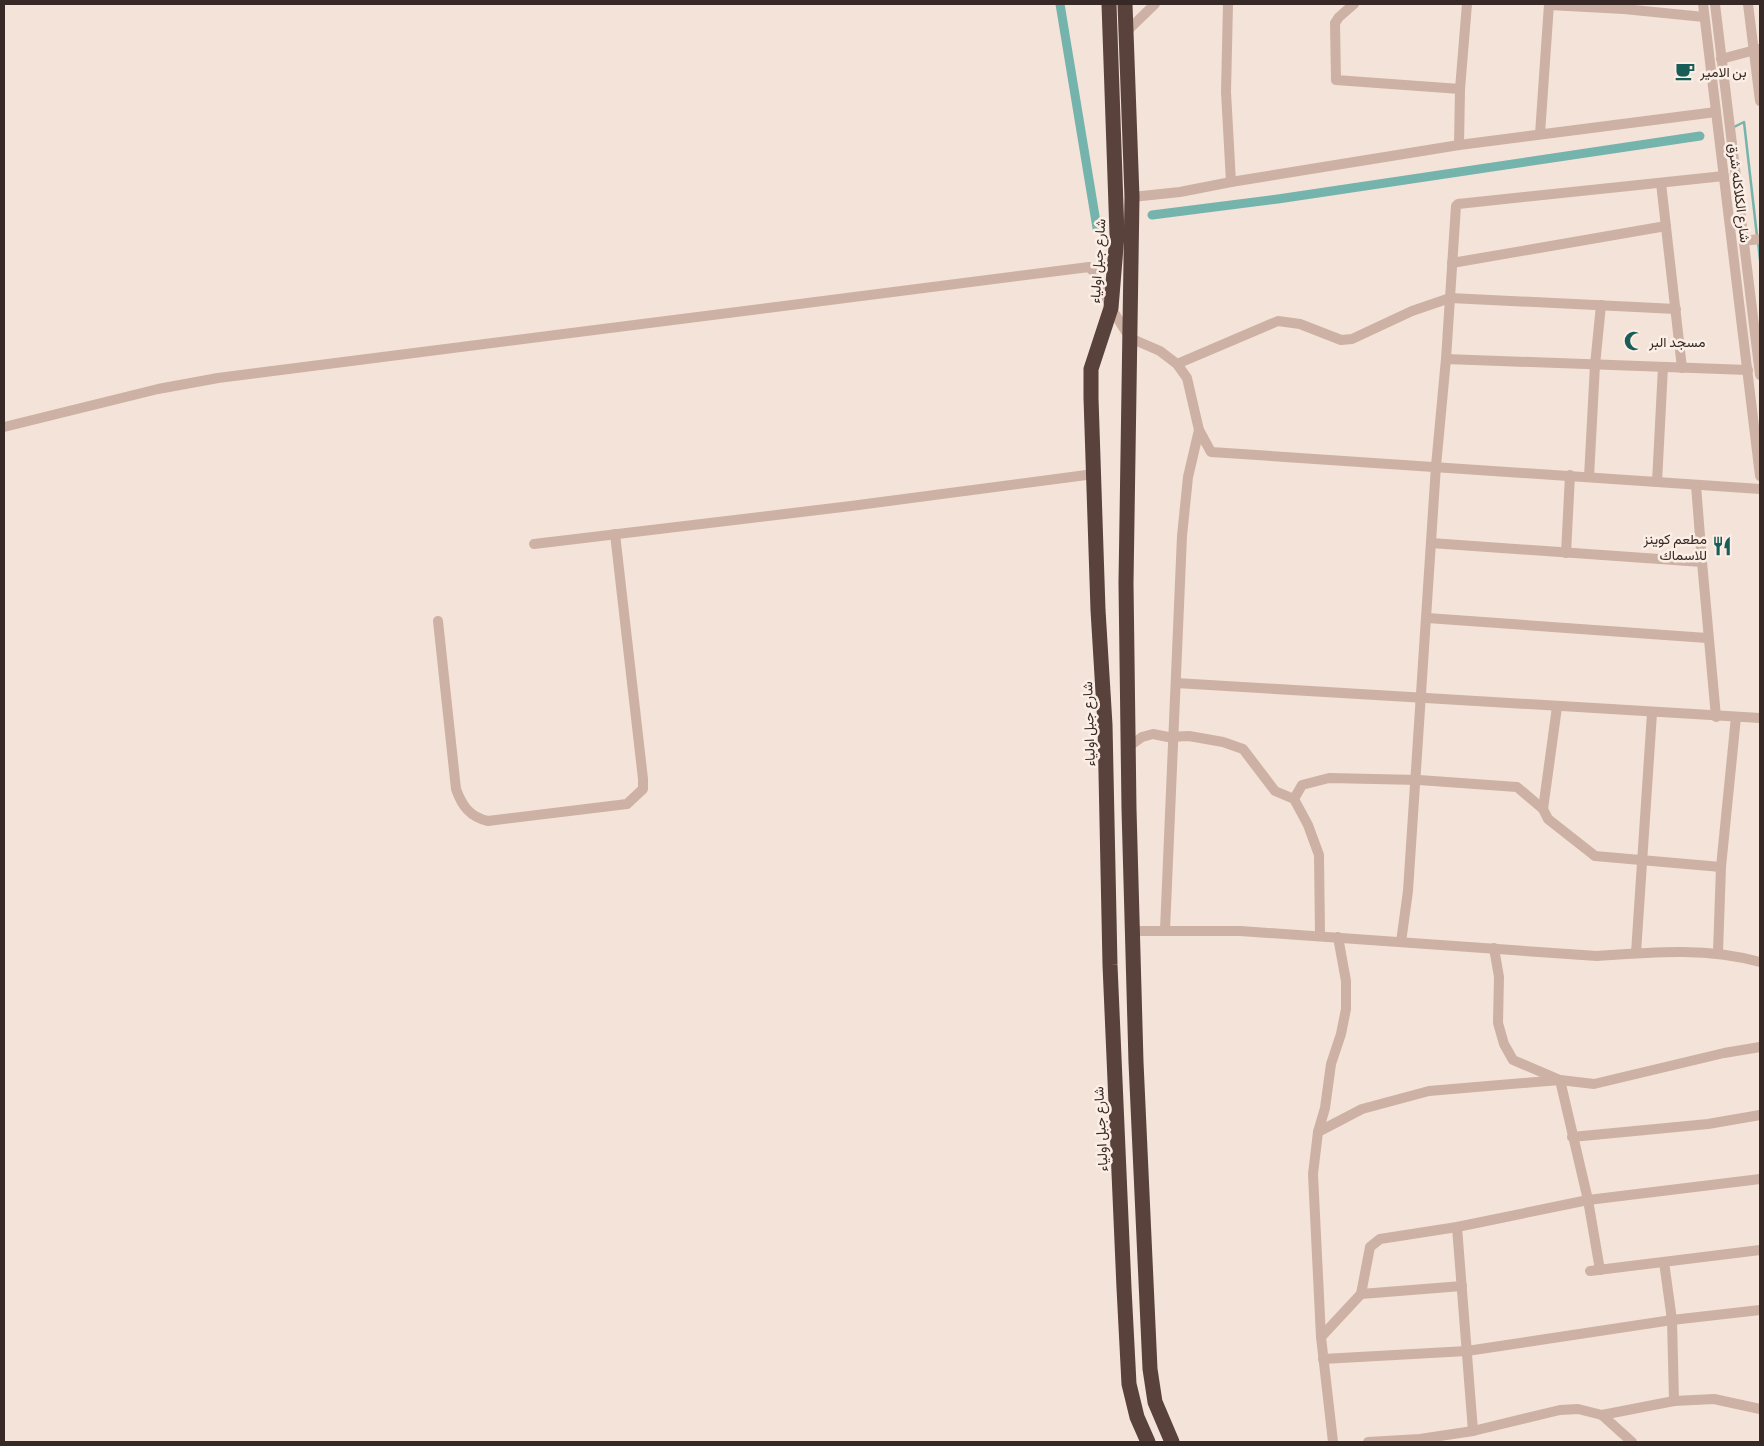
<svg xmlns="http://www.w3.org/2000/svg" width="1764" height="1446" viewBox="0 0 1764 1446" font-family="Commissioner,Vazirmatn,sans-serif">
	<style>
		.lines { fill: none; stroke-linecap: round; stroke-linejoin: round }
		.stream { stroke: #75b3ad; stroke-width: 2.5 }
		.canal { stroke: #75b3ad; stroke-width: 9 }
		.minor { stroke: #cdb1a4; stroke-width: 10 }
		.highway { stroke: #59413c; stroke-width: 15 }
		.labels { text-anchor: middle; dominant-baseline: central; stroke-width: 5; stroke-linejoin: round; paint-order: stroke }
		.poi-label { font-size: 14px; fill: #372926; stroke: #fbeee5; text-anchor: start }
		.street-label { font-size: 14px; fill: #372926; stroke: #fbeee5 }
	</style>
	<rect width="100%" height="100%" fill="#f4e3d9"/>
	<g class="lines">
		<g class="stream">
			<polyline points="1734,127 1744,122 1757,236"/>
			<polyline points="1758,241 1760,260"/>
		</g>
		<g class="canal">
			<polyline points="1060,4 1097,228"/>
			<polyline points="1152,215 1278,199 1700,136"/>
		</g>
		<g class="minor">
			<polyline points="1228,4 1226,92 1231,182"/>
			<polyline points="1354,4 1339,17 1335,23 1336,80 1460,89"/>
			<polyline points="1703,4 1760,476"/>
			<polyline points="1715,4 1760,375"/>
			<polyline points="1748,4 1760,101"/>
			<polyline points="1549,5 1624,9 1704,17"/>
			<polyline points="1126,32 1155,4"/>
			<polyline points="1721,59 1759,49"/>
			<polyline points="1540,134 1549,4"/>
			<polyline points="1459,145 1460,89 1467,4"/>
			<polyline points="1661,183 1682,368"/>
			<polyline points="1132,197 1180,192 1231,182 1459,145 1716,112"/>
			<polyline points="1743,241 1760,239"/>
			<polyline points="1452,263 1666,226"/>
			<polyline points="1446,359 1748,370"/>
			<polyline points="1177,364 1278,321 1300,324 1341,340 1352,339 1412,311 1450,298 1676,309"/>
			<polyline points="4,427 158,389 218,378 1089,267 1097,275 1111,308 1130,338 1160,351 1177,364 1187,378 1199,430 1211,452 1760,489"/>
			<polyline points="1589,477 1595,365 1601,305"/>
			<polyline points="1657,482 1663,367"/>
			<polyline points="1696,485 1702,562"/>
			<polyline points="1431,543 1702,562 1716,717"/>
			<polyline points="534,544 851,506 1094,474"/>
			<polyline points="1566,553 1570,475"/>
			<polyline points="1427,618 1707,638"/>
			<path d="M 438,621 L 456,789 C 462,806 470,817 488,821 L 627,804 L 643,789 L 643,779 L 615,534"/>
			<polyline points="1176,683 1760,718"/>
			<polyline points="1557,707 1543,809 1548,819 1595,856 1721,867"/>
			<polyline points="1128,747 1142,737 1153,734 1168,737 1189,736 1223,742 1243,749 1275,791 1294,799 1308,825 1319,855 1320,935"/>
			<polyline points="1294,799 1302,785 1329,778 1419,780 1517,787 1543,809"/>
			<polyline points="1165,930 1182,536 1188,477 1199,430"/>
			<path d="M 1132,931 L 1240,931 L 1597,956 C 1651,952 1708,947 1760,962"/>
			<polyline points="1401,942 1408,891 1436,466 1446,359 1456,206 1458,204 1724,176"/>
			<polyline points="1494,948 1499,977 1498,1023 1504,1044 1513,1060 1560,1080 1588,1200 1600,1270"/>
			<polyline points="1718,952 1721,867 1736,717"/>
			<polyline points="1636,953 1652,713"/>
			<polyline points="1318,1132 1362,1109 1429,1091 1560,1080 1594,1084 1724,1053 1760,1047"/>
			<polyline points="1572,1137 1708,1124 1760,1115"/>
			<polyline points="1457,1227 1473,1431"/>
			<polyline points="1664,1262 1672,1320 1674,1401"/>
			<polyline points="1590,1271 1760,1250"/>
			<polyline points="1361,1294 1370,1247 1380,1239 1457,1227 1588,1200 1760,1179"/>
			<polyline points="1321,1337 1361,1294 1462,1286"/>
			<polyline points="1323,1359 1467,1351 1672,1320 1760,1310"/>
			<polyline points="1602,1415 1674,1401 1714,1399 1760,1409"/>
			<polyline points="1333,1442 1321,1337 1313,1174 1318,1132 1325,1108 1331,1064 1341,1034 1346,1009 1346,981 1338,937"/>
			<polyline points="1368,1442 1420,1439 1473,1431 1560,1410 1578,1409 1602,1415 1632,1442"/>
		</g>
		<g class="highway">
			<polyline points="1109,4 1117,235 1111,308 1091,369 1091,398 1098,610 1105,725 1110,965 1124,1288 1129,1384 1137,1417 1148,1442"/>
			<polyline points="1125,4 1132,197 1126,583 1129,809 1136,1062 1150,1369 1155,1402 1172,1442"/>
		</g>
	</g>
	<defs>
		<symbol id="cafe-bare" viewBox="-9 -9 18 18"><path d="M-5.5-4.5H6V0H3Q3 3.5 0 3.5H-2.5Q-5.5 3.5-5.5 0ZM3-3.2v2h1.7v-2ZM-6 4.5H4V6H-6Z" fill="#185d58" stroke="#fbeee5" stroke-width="2.5" paint-order="stroke"/></symbol>
		<symbol id="mosque-bare" viewBox="-9 -9 18 18"><path d="M3.5-4.9A6 6 0 1 0 3.5 4.9A5 5 0 1 1 3.5-4.9Z" fill="#185d58" stroke="#fbeee5" stroke-width="2.5" paint-order="stroke"/></symbol>
		<symbol id="restaurant-bare" viewBox="-9 -9 18 18"><path d="M-5-6h1v4h1v-4h1v4h1v-4h1v5L-1.5 .5V6h-2V.5L-5-1ZM5-6V6H3V1.5H1.5Q1.5-4 5-6Z" fill="#185d58" stroke="#fbeee5" stroke-width="2.5" paint-order="stroke"/></symbol>
	</defs>
	<g fill-rule="evenodd">
		<use href="#cafe-bare" x="1671" y="57" width="28" height="28"/>
		<use href="#mosque-bare" x="1620" y="327" width="28" height="28"/>
		<use href="#restaurant-bare" x="1708" y="532" width="28" height="28"/>
	</g>
	<g class="labels">
		<g class="poi-label">
			<text x="1700" y="71">بن الامير</text>
			<text x="1649" y="341">مسجد البر</text>
			<text x="1707" y="538" text-anchor="end">مطعم كوينز<tspan x="1707" dy="16">للاسماك</tspan></text>
		</g>
		<g class="street-label">
			<text transform="translate(1740 193) rotate(83)">شارع الكلاكله شرق</text>
			<text transform="translate(1097 261) rotate(-86)">شارع جبل اولياء</text>
			<text transform="translate(1088 724) rotate(-92)">شارع جبل اولياء</text>
			<text transform="translate(1100 1129) rotate(-93)">شارع جبل اولياء</text>
		</g>
	</g>
	<rect width="1764" height="1446" fill="none" stroke="#372926" stroke-width="10"/>
</svg>
